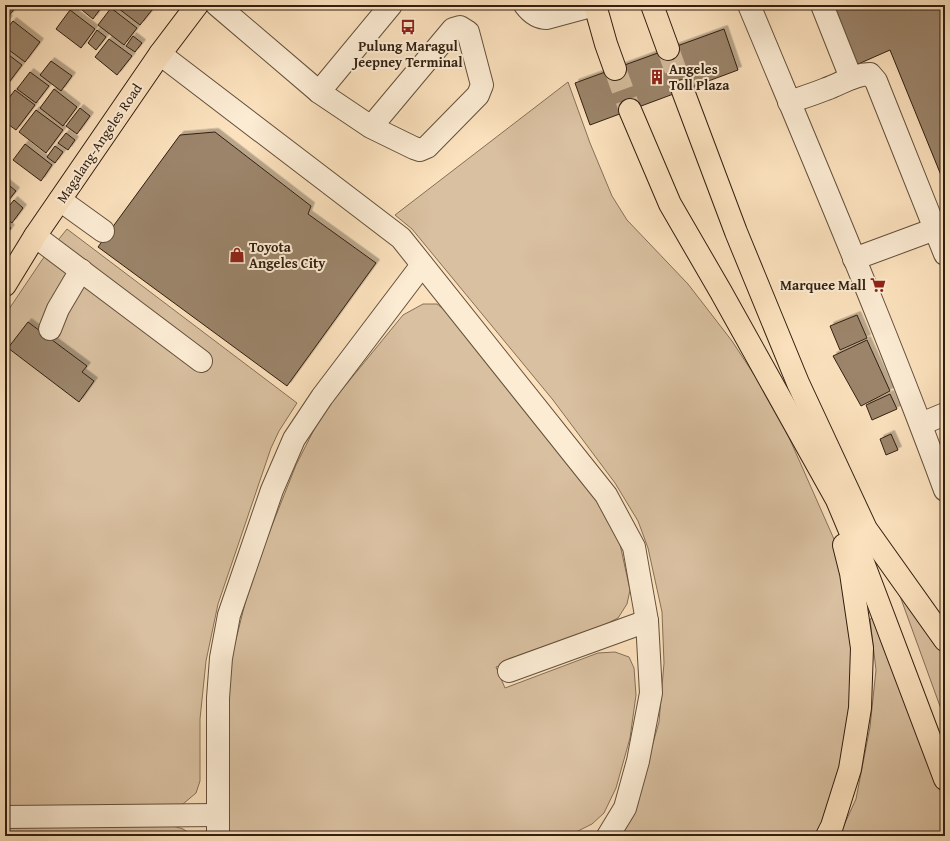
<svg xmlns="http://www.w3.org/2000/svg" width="950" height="841" viewBox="0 0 950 841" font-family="'Gentium Book Plus',serif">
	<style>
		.green { fill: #d9c0a0; stroke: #867058 }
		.building { fill: #9b846a; stroke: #321f10; filter: url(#shadow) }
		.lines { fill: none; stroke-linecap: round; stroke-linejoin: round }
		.highway-tunnel { stroke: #d3ba9a; stroke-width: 22; stroke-dasharray: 22 11; stroke-linecap: butt }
		.minor-casing { stroke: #64503b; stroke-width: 24 }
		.major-casing { stroke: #321f10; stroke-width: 24 }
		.highway-casing { stroke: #321f10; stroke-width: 24 }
		.minor { stroke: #fcecd4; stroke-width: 22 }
		.major { stroke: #fbe1bd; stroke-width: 22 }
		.highway { stroke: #fbe1bd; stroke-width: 22 }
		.labels { text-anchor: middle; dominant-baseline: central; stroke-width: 4; stroke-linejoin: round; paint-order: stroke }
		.poi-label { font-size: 14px; font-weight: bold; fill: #321f10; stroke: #fcecd4; text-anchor: start }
		.street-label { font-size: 14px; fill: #321f10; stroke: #fcecd4 }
	</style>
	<defs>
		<filter id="shadow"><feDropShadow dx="3.5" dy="-3.5" stdDeviation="0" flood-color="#0004"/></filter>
	</defs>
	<rect width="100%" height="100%" fill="#fbe1bd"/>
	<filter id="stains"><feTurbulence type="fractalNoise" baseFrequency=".005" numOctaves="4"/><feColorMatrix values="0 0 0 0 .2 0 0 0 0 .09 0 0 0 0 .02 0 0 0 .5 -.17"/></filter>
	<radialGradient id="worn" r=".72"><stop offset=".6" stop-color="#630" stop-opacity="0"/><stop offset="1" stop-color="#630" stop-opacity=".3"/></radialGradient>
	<g class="green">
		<polygon points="568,82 590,143 612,196 627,220 688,284 732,341 776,408 845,564 854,604 851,735 821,836 616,836 636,803 659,722 664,663 662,612 648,548 638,521 615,483 553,400 412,229 395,215"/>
		<polygon points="67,229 297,403 279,431 271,448 218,604 206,661 200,719 200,781 196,793 183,804 169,810 5,807 5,315 42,260"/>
		<polygon points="423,304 437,304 451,315 606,510 616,526 630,590 627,604 618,618 604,625 496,667 505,688 598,653 615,652 629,657 634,668 636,695 630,738 616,788 604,813 592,824 568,836 225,836 225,760 231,659 252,576 296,465 322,414 403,315"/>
		<polygon points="906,594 945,650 945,720 900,596"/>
		<polygon points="877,617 945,804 945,836 839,836 856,799 870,727 876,670 870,619"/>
		<polygon points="170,825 183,829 194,836 5,836 5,828"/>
	</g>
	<g class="building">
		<polygon points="5,5 10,5 15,8 9,16 5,13"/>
		<polygon points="75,5 83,5 80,9"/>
		<polygon points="86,5 103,5 93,19 82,10"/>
		<polygon points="114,5 156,5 140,25"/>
		<polygon points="830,5 945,5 945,185 890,50 856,65"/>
		<polygon points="111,8 137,28 124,45 98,25"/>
		<polygon points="70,10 95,29 81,48 56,29"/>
		<polygon points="5,16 9,19 5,24"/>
		<polygon points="13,21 40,42 25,62 5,47 5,31"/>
		<polygon points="724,29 738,70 590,125 575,83"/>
		<polygon points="97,30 106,37 96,50 88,43"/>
		<polygon points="133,36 142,43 135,52 126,46"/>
		<polygon points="109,39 132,56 117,75 95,57"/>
		<polygon points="5,52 22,65 7,85 5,84"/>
		<polygon points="51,61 72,76 61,91 40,75"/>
		<polygon points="30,72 49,86 36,103 17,89"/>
		<polygon points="54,89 77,107 63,126 40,108"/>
		<polygon points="15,90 35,105 16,130 5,122 5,103"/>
		<polygon points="80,108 90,116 77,134 66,126"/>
		<polygon points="36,110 63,130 46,153 19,132"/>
		<polygon points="215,132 311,206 308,214 376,263 287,386 98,247 180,135"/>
		<polygon points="66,133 75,140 68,150 58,143"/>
		<polygon points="25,144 52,165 41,181 13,160"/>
		<polygon points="55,146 63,152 55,163 47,157"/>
		<polygon points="5,182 16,191 5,205"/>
		<polygon points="14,200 23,208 12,223 5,218 5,211"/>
		<polygon points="5,224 11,228 5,236"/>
		<polygon points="857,315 867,338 840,350 830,326"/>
		<polygon points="28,322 87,366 82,372 94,381 79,402 8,348"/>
		<polygon points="867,340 890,391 861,406 833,356"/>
		<polygon points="890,394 897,409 872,420 866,405"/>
		<polygon points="891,434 898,450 886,455 880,439"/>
	</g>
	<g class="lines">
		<g class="highway-tunnel">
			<polyline points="668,49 683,91"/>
			<polyline points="615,69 630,110"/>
		</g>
		<defs>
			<g id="minor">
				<polyline points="217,5 319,92 371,127 453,29 460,27 468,32 482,85 478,95 427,147 420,150 414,148 371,127"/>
				<path d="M 525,5 C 531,13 537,18 547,18 L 595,5"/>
				<path d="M 749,5 C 816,166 885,327 945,490"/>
				<polyline points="822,5 851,78"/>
				<polyline points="160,54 401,238 606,495 634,547 647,621 651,693 638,761 625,808 608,836"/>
				<polyline points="319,92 391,5"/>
				<path d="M 789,102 C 801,98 814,94 826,89 C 841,84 854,74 870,74 L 876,81 L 945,254"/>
				<polyline points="60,200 103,231"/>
				<polyline points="35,236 201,361"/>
				<polyline points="854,259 935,229"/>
				<polyline points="50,329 58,309 81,270"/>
				<polyline points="921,424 945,414"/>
				<polyline points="509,671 647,621"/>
				<polyline points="5,817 218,815"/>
				<polyline points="218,836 218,698 221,658 229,615 272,490 294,439 322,397 422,265"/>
			</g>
			<polyline id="major" points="5,285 35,236 160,54 197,5"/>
			<g id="highway">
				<polyline points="595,5 606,44 615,69"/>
				<polyline points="652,5 668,49"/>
				<polyline points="683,91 736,232 798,383 866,529 945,640"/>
				<polyline points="630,110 670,204 721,292 837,500 861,557 945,779"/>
				<polyline points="827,836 832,826 850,769 860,708 862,648 851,573 844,545"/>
			</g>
		</defs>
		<use href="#minor" class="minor-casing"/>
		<use href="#major" class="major-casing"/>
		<use href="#highway" class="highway-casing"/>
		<use href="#minor" class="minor"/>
		<use href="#major" class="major"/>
		<use href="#highway" class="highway"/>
	</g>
	<defs>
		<symbol id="bus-bare" viewBox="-9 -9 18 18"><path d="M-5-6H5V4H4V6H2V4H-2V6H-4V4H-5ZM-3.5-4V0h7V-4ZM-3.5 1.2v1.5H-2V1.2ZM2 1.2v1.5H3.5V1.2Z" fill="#8f2418" stroke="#fcecd4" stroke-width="2.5" paint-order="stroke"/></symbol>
		<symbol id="building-bare" viewBox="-9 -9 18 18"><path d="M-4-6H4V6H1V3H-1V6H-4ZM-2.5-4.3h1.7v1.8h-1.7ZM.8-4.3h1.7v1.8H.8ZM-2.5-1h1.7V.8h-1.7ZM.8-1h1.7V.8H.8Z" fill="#8f2418" stroke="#fcecd4" stroke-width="2.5" paint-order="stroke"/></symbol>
		<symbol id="shop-bare" viewBox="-9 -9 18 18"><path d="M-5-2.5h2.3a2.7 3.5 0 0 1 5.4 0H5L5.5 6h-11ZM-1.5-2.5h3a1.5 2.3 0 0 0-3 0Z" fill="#8f2418" stroke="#fcecd4" stroke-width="2.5" paint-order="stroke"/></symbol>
		<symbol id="supermarket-bare" viewBox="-9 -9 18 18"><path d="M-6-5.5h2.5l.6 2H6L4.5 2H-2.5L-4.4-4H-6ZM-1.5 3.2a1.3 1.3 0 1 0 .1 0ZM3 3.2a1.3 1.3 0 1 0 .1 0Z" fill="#8f2418" stroke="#fcecd4" stroke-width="2.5" paint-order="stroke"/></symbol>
	</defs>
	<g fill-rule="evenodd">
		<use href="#bus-bare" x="397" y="16" width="22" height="22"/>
		<use href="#building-bare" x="646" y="66" width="22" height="22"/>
		<use href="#shop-bare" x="226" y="244" width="22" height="22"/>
		<use href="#supermarket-bare" x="867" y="274" width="22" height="22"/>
	</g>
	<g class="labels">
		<g class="poi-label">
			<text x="408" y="46" text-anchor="middle">Pulung Maragul<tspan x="408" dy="16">Jeepney Terminal</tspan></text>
			<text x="669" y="69">Angeles<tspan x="669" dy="16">Toll Plaza</tspan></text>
			<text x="249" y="247">Toyota<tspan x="249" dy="16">Angeles City</tspan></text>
			<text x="866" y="285" text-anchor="end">Marquee Mall</text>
		</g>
		<g class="street-label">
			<text transform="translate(99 143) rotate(-56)">Magalang-Angeles Road</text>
		</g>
	</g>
	<rect width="950" height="841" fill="none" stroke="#fbe1bd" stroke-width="20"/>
	<rect x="6" y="6" width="938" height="829" fill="none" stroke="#321f10" stroke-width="2"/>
	<rect x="10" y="10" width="930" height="821" fill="none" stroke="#321f10"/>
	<rect width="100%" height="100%" filter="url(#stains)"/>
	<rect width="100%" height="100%" fill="url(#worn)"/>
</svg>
